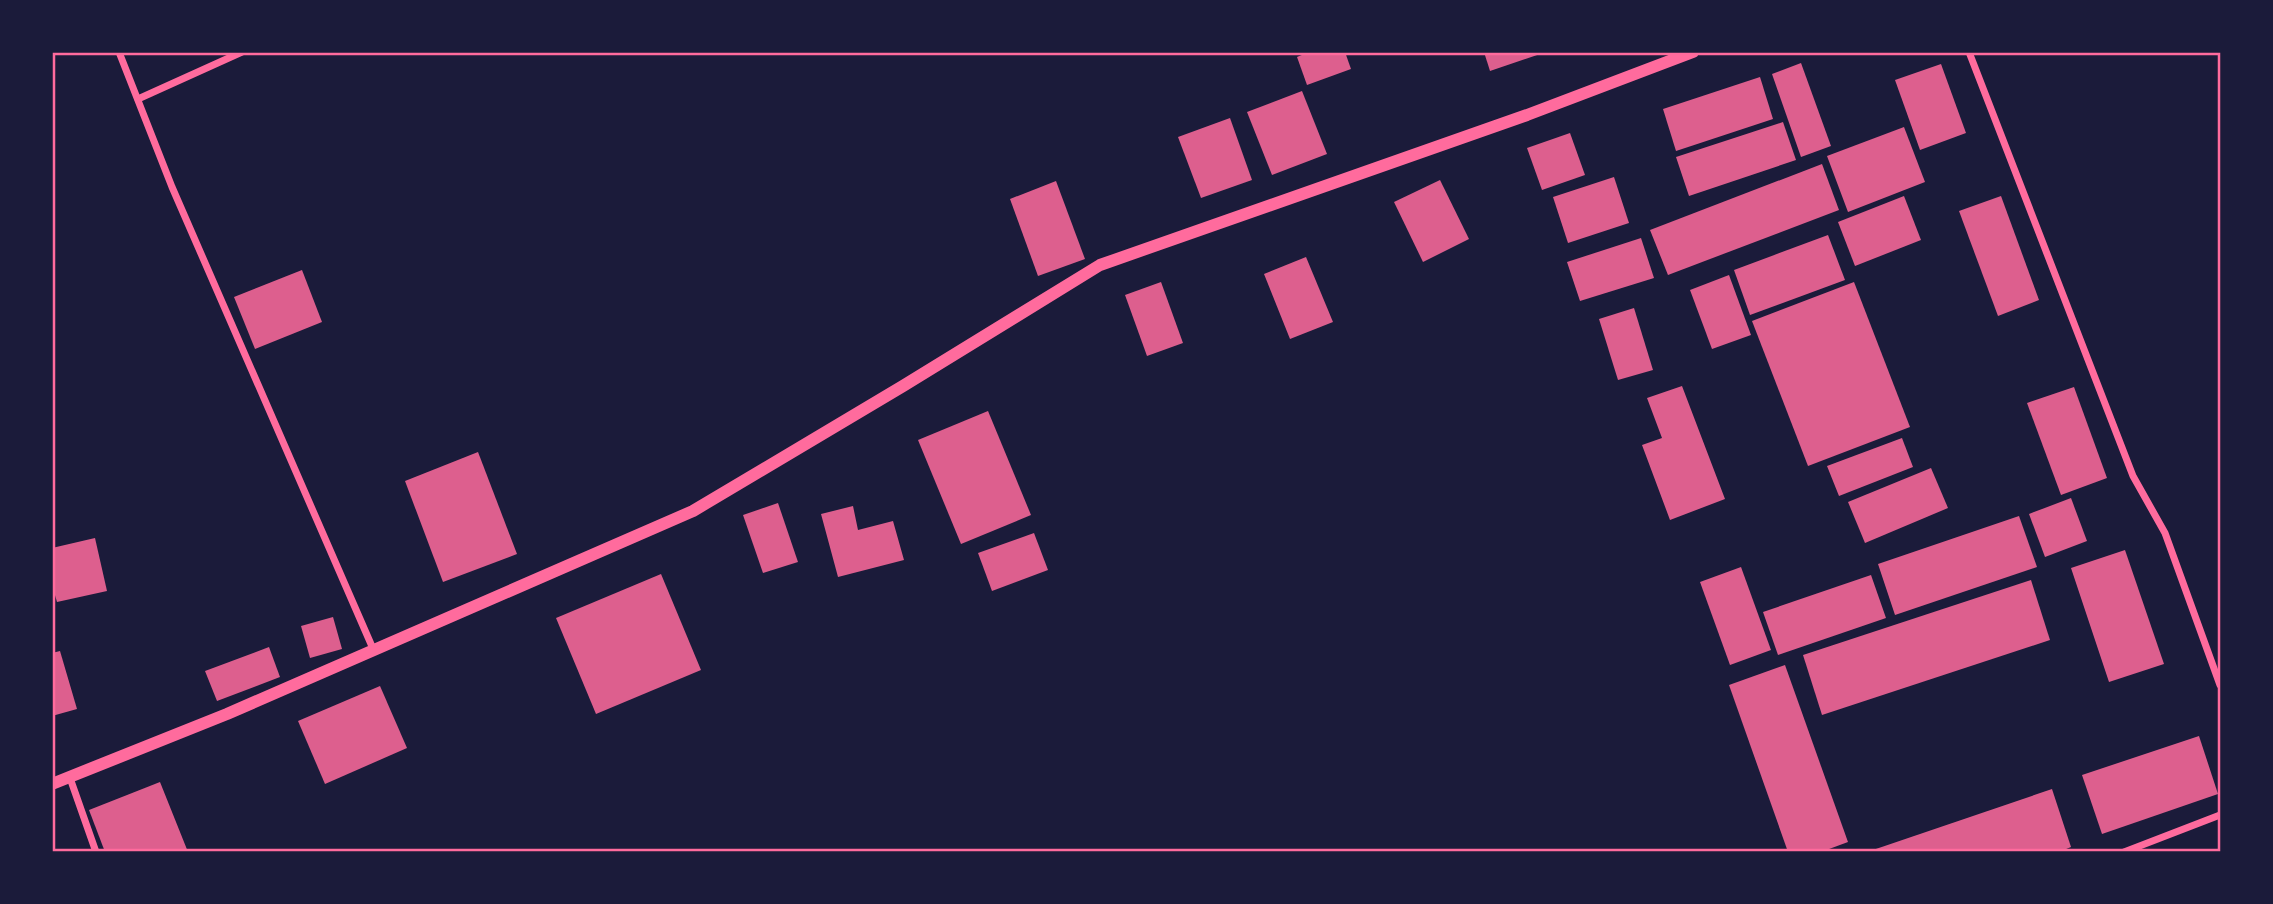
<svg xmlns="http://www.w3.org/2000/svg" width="2273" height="904" viewBox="0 0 2273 904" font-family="Helvetica,sans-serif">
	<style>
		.building { fill: #dd5f8e }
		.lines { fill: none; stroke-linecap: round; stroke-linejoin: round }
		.minor { stroke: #ff6b9d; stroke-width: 7 }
		.tertiary { stroke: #ff6b9d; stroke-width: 12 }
		.neatline { fill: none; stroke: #ff6b9d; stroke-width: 2.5 }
	</style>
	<rect width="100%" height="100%" fill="#1b1b3a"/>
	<g class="building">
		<polygon points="1309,52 1345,52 1351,69 1307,85 1297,57"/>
		<polygon points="1484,52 1543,52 1543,53 1490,71"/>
		<polygon points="1801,63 1831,146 1801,157 1772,74"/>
		<polygon points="1941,64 1966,133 1920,150 1895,80"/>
		<polygon points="1760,77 1773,119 1676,151 1663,109"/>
		<polygon points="1302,91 1327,154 1272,175 1247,112"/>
		<polygon points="1230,118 1252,180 1201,198 1178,137"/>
		<polygon points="1783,122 1796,160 1689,196 1676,157"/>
		<polygon points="1904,127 1925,182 1848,212 1827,156"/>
		<polygon points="1570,133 1585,175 1542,190 1527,148"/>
		<polygon points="1822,164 1839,210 1668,275 1650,230"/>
		<polygon points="1614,177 1629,223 1568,243 1553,197"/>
		<polygon points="1440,180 1469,239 1423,262 1394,202"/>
		<polygon points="1056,181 1085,259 1038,276 1010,199"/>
		<polygon points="1904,196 1921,240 1855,266 1838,222"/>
		<polygon points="2001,196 2039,300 1998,316 1959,211"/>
		<polygon points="1828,235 1845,280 1750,315 1734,270"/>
		<polygon points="1641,238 1654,278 1580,301 1567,262"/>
		<polygon points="1306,257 1333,322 1290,339 1264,274"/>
		<polygon points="302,270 322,322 255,349 234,297"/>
		<polygon points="1729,275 1751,335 1712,349 1690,290"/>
		<polygon points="1161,282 1183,343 1147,356 1125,295"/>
		<polygon points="1854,282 1910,427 1808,466 1752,321"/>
		<polygon points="1634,308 1653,370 1618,380 1599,319"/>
		<polygon points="1682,386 1725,499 1670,520 1642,445 1662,438 1647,398"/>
		<polygon points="2074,387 2107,478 2061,495 2027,403"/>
		<polygon points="988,411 1031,515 961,544 918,440"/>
		<polygon points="1902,438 1913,467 1839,496 1827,466"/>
		<polygon points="478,452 517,554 443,582 405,481"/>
		<polygon points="1931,468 1948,508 1865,543 1848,502"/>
		<polygon points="2071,498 2087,541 2045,557 2029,514"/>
		<polygon points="778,503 798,562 763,573 743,515"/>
		<polygon points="853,506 858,530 893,521 904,560 838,577 821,514"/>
		<polygon points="2019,516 2037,567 1895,615 1878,564"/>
		<polygon points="1034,533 1048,570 992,591 978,553"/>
		<polygon points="95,538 107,591 57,602 52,585 52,548"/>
		<polygon points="2125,550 2164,664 2109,682 2071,568"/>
		<polygon points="1741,567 1771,650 1730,665 1700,582"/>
		<polygon points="661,574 701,670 596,714 556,618"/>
		<polygon points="1871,575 1886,618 1778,655 1763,612"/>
		<polygon points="2031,580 2050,640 1822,715 1803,655"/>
		<polygon points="333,617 342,649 310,658 301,626"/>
		<polygon points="269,647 280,677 217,701 205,671"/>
		<polygon points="60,651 77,709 52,716 52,653"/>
		<polygon points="1785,665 1848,842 1821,852 1788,852 1729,685"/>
		<polygon points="380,686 407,748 325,784 298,721"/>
		<polygon points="2199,736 2218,794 2102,834 2082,775"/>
		<polygon points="160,782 188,852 105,852 89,810"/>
		<polygon points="2052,789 2071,847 2059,852 1867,852"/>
	</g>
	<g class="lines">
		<g class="minor">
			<polyline points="119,52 172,187 374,651"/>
			<polyline points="1969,52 2133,476 2165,533 2220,685"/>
			<polyline points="138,99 242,52"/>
			<polyline points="70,778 96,852"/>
			<polyline points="2124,852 2220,815"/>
		</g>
		<polyline class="tertiary" points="52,784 227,714 693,511 903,386 1100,265 1527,115 1693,52"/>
	</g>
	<rect width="2273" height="904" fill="none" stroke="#1b1b3a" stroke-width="108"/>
	<rect x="54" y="54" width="2165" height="796" class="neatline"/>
</svg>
